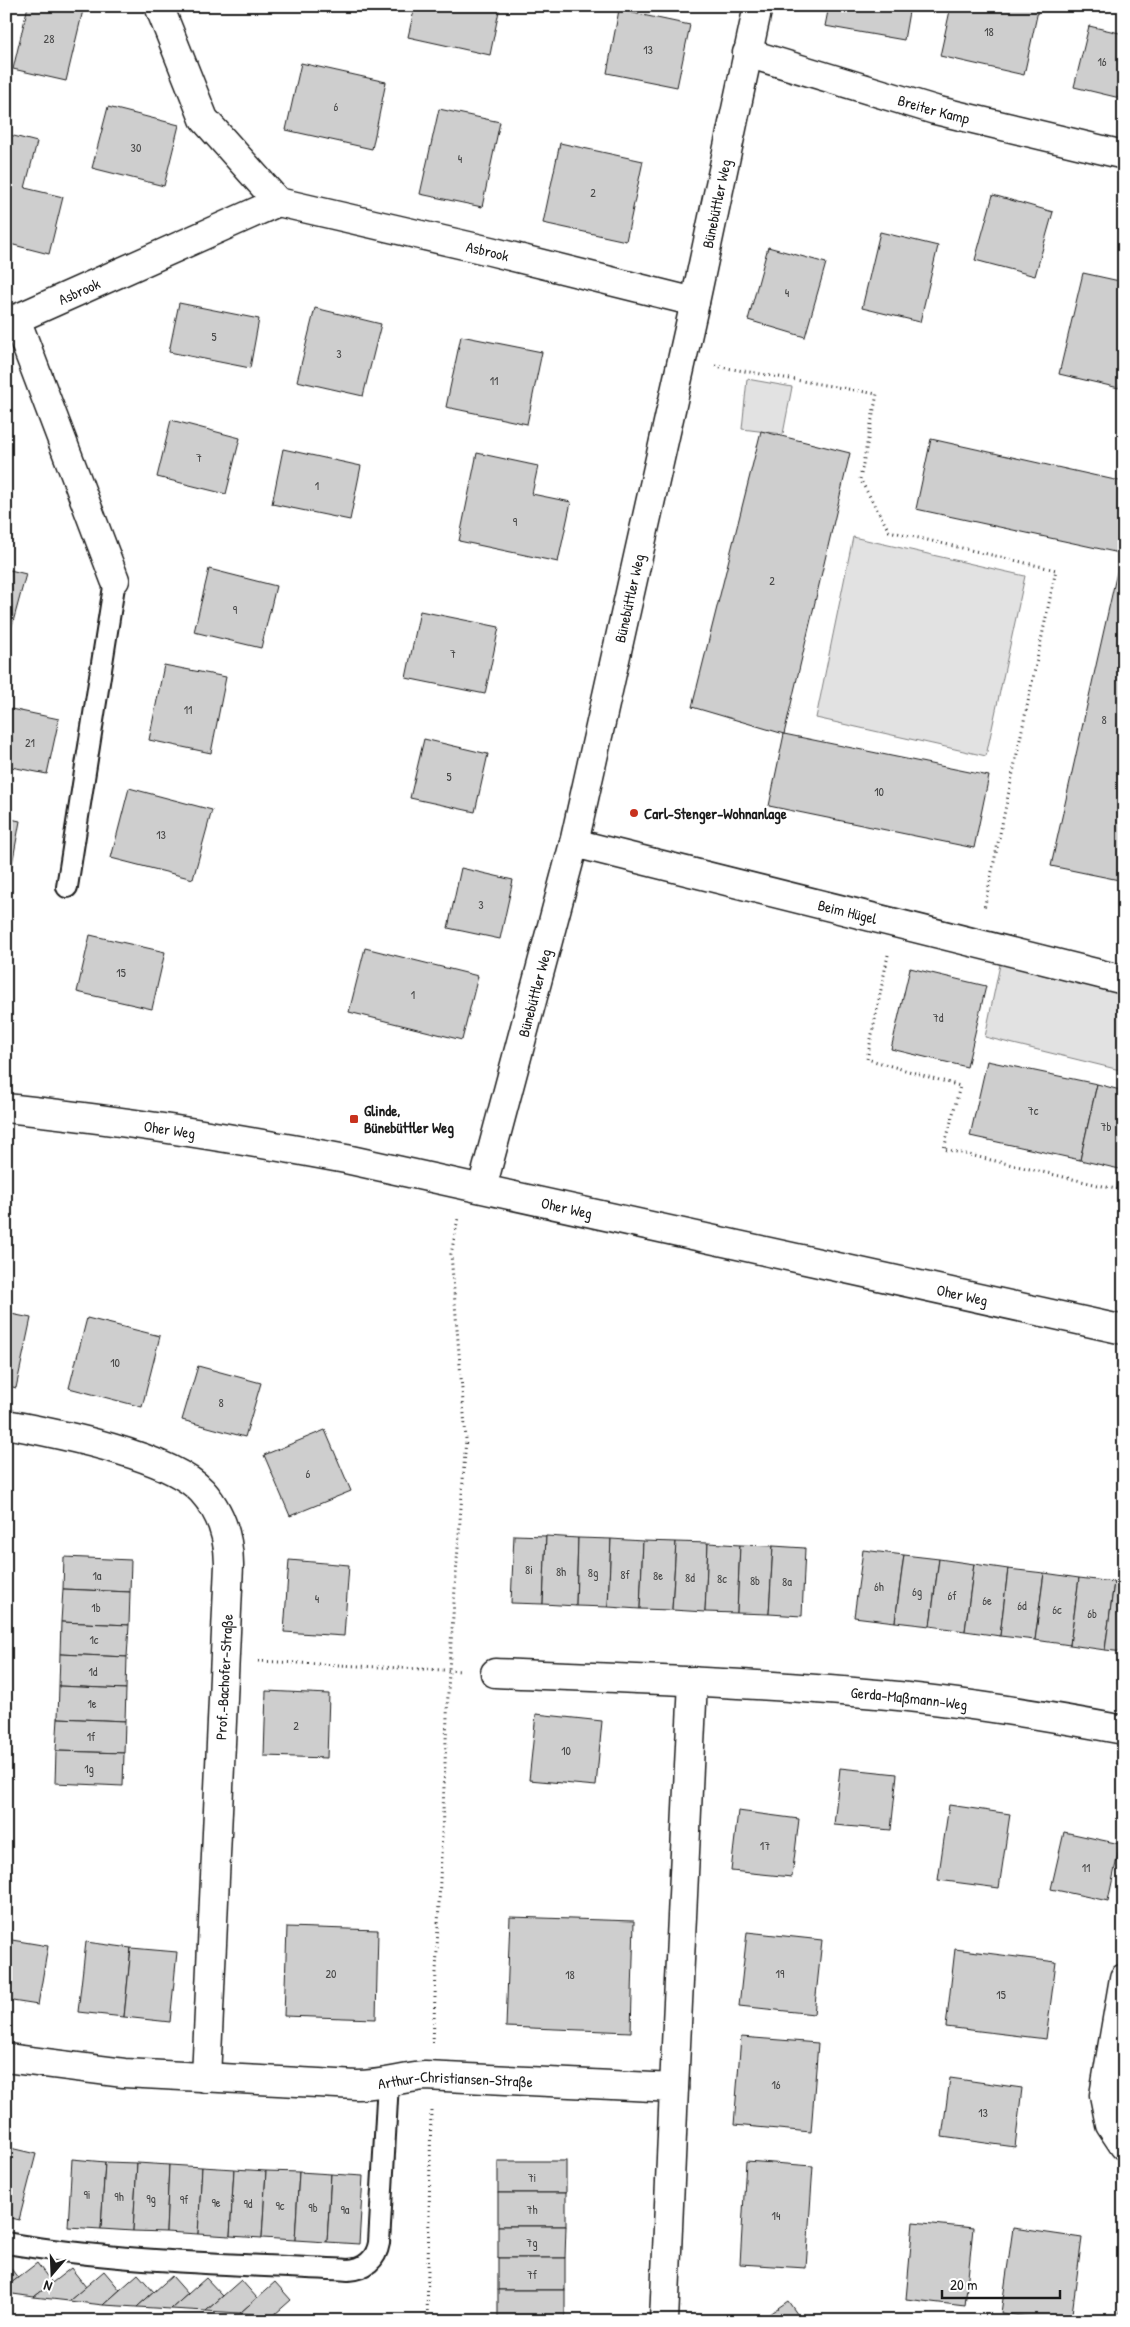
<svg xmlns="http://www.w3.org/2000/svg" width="1130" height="2327" viewBox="0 0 1130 2327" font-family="'Patrick Hand',sans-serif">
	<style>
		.green { fill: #e2e2e2; stroke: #7f7f7f }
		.building { fill: #cecece; stroke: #1c1c1c }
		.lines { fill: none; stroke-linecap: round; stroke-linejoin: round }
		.lane-casing { stroke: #1c1c1c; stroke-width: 24 }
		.street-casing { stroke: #1c1c1c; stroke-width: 31 }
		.secondary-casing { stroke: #1c1c1c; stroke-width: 31 }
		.path { stroke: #1c1c1c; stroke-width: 3; stroke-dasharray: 1 4; stroke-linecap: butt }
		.lane { stroke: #fff; stroke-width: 20 }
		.street { stroke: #fff; stroke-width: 28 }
		.secondary { stroke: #fff; stroke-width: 28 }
		.poi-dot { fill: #c8321e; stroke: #fff; stroke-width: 2 }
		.labels { text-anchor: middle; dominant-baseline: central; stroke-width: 4; stroke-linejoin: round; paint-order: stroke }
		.number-label { font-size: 12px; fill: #484848 }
		.street-label { font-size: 15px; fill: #1c1c1c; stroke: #fff }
		.poi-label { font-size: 15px; font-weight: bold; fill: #1c1c1c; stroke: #fff; text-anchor: start }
	</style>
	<rect width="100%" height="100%" fill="#fff"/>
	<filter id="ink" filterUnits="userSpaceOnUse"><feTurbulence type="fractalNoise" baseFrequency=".02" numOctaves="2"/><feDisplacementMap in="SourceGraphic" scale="10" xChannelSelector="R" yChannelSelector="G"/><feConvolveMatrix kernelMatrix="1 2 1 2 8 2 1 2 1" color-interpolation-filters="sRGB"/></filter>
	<g filter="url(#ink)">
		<g class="green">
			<polygon points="747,379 792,387 783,434 742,429"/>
			<polygon points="853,537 1025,576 986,756 816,718"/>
			<polygon points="1003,950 1124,980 1124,1071 985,1037"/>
		</g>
		<g class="building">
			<polygon points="28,6 84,6 66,81 13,69"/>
			<polygon points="415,6 500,6 490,55 408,37"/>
			<polygon points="829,6 910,6 904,40 825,26"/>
			<polygon points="951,6 1039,6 1024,75 940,56"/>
			<polygon points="619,10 690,25 677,87 607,73"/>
			<polygon points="1089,26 1124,34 1124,99 1074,87"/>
			<polygon points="301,63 386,82 372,149 286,130"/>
			<polygon points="108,107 179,125 164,186 92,168"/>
			<polygon points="439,109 500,122 482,207 420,194"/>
			<polygon points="6,134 37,142 25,188 63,197 49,254 6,243"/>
			<polygon points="560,143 643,161 626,241 543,223"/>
			<polygon points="993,195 1053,212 1035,276 975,260"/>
			<polygon points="880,232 938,246 920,322 862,308"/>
			<polygon points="768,247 826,263 805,337 748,320"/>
			<polygon points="1083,273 1124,282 1124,370 1119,388 1059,374"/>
			<polygon points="179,303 259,319 250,368 169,352"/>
			<polygon points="315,308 381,324 363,396 297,381"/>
			<polygon points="461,336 542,352 527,424 446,407"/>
			<polygon points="171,420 240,438 226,494 157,477"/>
			<polygon points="761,431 850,453 784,734 692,707"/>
			<polygon points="931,439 1124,482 1124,554 916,509"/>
			<polygon points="283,449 361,466 350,520 272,504"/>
			<polygon points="477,453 538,466 532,494 571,502 558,562 459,541"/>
			<polygon points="6,569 26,574 10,633 6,632"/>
			<polygon points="209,569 276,586 261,648 194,632"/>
			<polygon points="1117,572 1124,573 1124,881 1051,866"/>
			<polygon points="420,611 499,627 485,694 406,678"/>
			<polygon points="164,665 226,677 211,753 149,740"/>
			<polygon points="6,708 59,719 47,774 6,766"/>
			<polygon points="784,734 989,776 974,848 769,806"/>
			<polygon points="424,739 488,754 475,812 410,798"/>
			<polygon points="129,788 212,810 193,879 111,858"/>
			<polygon points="6,818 20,821 11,870 6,869"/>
			<polygon points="461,868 513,880 500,939 448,928"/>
			<polygon points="90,935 165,952 152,1009 77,992"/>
			<polygon points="365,948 478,976 462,1040 349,1012"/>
			<polygon points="910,968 986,986 967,1067 891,1049"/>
			<polygon points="987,1061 1097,1084 1080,1160 970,1136"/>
			<polygon points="1097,1084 1124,1091 1124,1170 1080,1160"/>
			<polygon points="6,1313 31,1318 16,1388 6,1385"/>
			<polygon points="87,1318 160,1336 142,1407 69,1388"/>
			<polygon points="198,1366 261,1383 245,1437 182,1420"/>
			<polygon points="325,1430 351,1491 290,1516 264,1455"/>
			<polygon points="514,1535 546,1536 543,1604 511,1603"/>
			<polygon points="546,1536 578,1538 576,1606 543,1604"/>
			<polygon points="578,1538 611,1539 608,1607 576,1606"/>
			<polygon points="611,1539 643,1541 640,1609 608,1607"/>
			<polygon points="643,1541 676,1542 672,1610 640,1609"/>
			<polygon points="676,1542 708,1543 705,1612 672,1610"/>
			<polygon points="708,1543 740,1545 737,1613 705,1612"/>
			<polygon points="740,1545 773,1546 769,1614 737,1613"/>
			<polygon points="773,1546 805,1548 802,1616 769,1614"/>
			<polygon points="863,1550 904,1555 895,1622 854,1617"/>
			<polygon points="904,1555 939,1559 930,1626 895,1622"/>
			<polygon points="64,1557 131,1560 130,1592 63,1589"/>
			<polygon points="939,1559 974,1564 965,1631 930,1626"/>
			<polygon points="289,1560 349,1565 344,1636 284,1632"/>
			<polygon points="974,1564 1008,1569 1000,1636 965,1631"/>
			<polygon points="1008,1569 1044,1573 1035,1640 1000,1636"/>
			<polygon points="1044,1573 1079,1578 1070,1645 1035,1640"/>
			<polygon points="1079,1578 1114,1582 1105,1650 1070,1645"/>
			<polygon points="1114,1582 1124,1584 1124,1652 1105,1650"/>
			<polygon points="63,1589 130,1592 129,1625 61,1622"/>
			<polygon points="61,1622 129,1625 127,1657 60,1654"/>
			<polygon points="60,1654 127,1657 126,1689 59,1686"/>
			<polygon points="59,1686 126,1689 125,1721 58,1718"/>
			<polygon points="266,1691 329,1694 327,1758 264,1756"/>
			<polygon points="536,1714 602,1721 596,1786 529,1780"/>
			<polygon points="58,1718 125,1721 124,1753 56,1751"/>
			<polygon points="56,1751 124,1753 123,1786 55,1783"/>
			<polygon points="840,1768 897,1774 891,1830 834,1825"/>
			<polygon points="949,1805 1010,1814 999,1888 938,1880"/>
			<polygon points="738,1811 799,1819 792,1877 731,1871"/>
			<polygon points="1064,1832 1120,1844 1108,1901 1051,1889"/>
			<polygon points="510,1917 634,1921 631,2032 506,2027"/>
			<polygon points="287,1927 378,1930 376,2019 284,2016"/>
			<polygon points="747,1932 822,1940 814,2014 739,2006"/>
			<polygon points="6,1939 48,1946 38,2005 6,2000"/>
			<polygon points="86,1942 131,1948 124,2017 78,2012"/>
			<polygon points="131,1948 177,1952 170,2022 124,2017"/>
			<polygon points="955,1949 1056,1962 1046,2039 946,2027"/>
			<polygon points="741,2037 818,2043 811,2132 734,2125"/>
			<polygon points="950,2078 1022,2088 1015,2147 942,2137"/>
			<polygon points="6,2147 36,2154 19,2220 6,2217"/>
			<polygon points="72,2159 105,2162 101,2229 68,2227"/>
			<rect x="498" y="2161" width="68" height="32"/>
			<polygon points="746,2161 813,2166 806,2268 740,2264"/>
			<polygon points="105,2162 137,2163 133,2231 101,2229"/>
			<polygon points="137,2163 169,2165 166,2232 133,2231"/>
			<polygon points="169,2165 202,2167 198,2234 166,2232"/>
			<polygon points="202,2167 234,2169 230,2236 198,2234"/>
			<polygon points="234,2169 266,2171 262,2238 230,2236"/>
			<polygon points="266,2171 299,2172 295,2240 262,2238"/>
			<polygon points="299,2172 331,2174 327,2242 295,2240"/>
			<polygon points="331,2174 363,2176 359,2244 327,2242"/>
			<rect x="498" y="2193" width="68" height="33"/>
			<polygon points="913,2222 973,2228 965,2306 906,2299"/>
			<polygon points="498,2226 566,2226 565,2258 498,2258"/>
			<polygon points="1013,2228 1082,2238 1071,2321 1053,2321 1001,2313"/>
			<rect x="498" y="2258" width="67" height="32"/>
			<polygon points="6,2262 18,2278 6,2287"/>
			<polygon points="37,2263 52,2283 34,2297 6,2293 6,2287"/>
			<polygon points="71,2268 86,2287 69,2301 34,2297"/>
			<polygon points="104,2271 120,2290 103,2305 69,2301"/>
			<polygon points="138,2274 154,2292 137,2307 103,2305"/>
			<polygon points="172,2276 188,2294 171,2309 137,2307"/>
			<polygon points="206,2278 223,2296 206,2311 171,2309"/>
			<polygon points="241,2280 257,2298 240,2313 206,2311"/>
			<polygon points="275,2282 291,2300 274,2315 240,2313"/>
			<rect x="498" y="2290" width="67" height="31"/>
			<polygon points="1124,2298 1124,2321 1117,2321"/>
			<polygon points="788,2301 802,2321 759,2321"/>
		</g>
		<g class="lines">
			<defs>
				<g id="lane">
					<polyline points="67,887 115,580"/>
					<path d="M 6,2243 C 119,2262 234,2264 348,2270 C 365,2269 376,2260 379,2243 L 388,2082"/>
				</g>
				<g id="street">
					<path id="s1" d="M 159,6 L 204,119 L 278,202 L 490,251 L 695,302"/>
					<path id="s2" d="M 747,53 L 935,110 L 1124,155"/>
					<path id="s3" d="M 6,318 L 16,319 L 278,202"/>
					<polyline points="16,319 115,580"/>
					<path id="s4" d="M 574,843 L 1124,980"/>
					<path id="s5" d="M 482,1188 L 574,843 L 695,302 L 758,6"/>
					<path d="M 6,1424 C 55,1433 169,1455 202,1491 C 221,1512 229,1538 229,1565 L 206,2078"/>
					<path id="s6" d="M 495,1673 C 618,1678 742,1682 865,1693 C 952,1700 1038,1714 1124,1730"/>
					<polyline points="1124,1978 1104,2095 1110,2125 1124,2146"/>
					<path id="s7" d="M 6,2058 L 124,2073 L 357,2085 C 380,2085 402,2078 425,2076 L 674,2088 L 664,2321"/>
					<polyline points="674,2088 693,1681"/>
				</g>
				<g id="secondary">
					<path id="s8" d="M 6,1108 C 120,1120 234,1138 346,1159 L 1124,1330"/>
				</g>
			</defs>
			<use href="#lane" class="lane-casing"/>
			<use href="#street" class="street-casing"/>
			<use href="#secondary" class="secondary-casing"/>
			<g class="path">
				<polyline points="715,366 877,394 860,479 889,531 1056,570 984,909"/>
				<polyline points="888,955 867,1059 960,1086 944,1149 1124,1191"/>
				<polyline points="258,1661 462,1671"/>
				<polyline points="433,2043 449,1670 466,1439 451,1254 458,1219"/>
				<polyline points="427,2321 431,2109"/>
			</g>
			<use href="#lane" class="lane"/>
			<use href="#street" class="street"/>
			<use href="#secondary" class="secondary"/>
		</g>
	</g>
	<g class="poi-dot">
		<circle cx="634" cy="813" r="5"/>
		<rect x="349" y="1114" width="10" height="10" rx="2.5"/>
	</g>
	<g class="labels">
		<g class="number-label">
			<text x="989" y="31">18</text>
			<text x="49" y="38">28</text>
			<text x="648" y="49">13</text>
			<text x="1102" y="61">16</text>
			<text x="336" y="106">6</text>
			<text x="136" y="147">30</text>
			<text x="460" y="158">4</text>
			<text x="593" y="192">2</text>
			<text x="787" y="292">4</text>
			<text x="214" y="336">5</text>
			<text x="339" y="353">3</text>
			<text x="494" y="380">11</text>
			<text x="199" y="457">7</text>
			<text x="317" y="485">1</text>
			<text x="515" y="521">9</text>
			<text x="772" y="580">2</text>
			<text x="235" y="609">9</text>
			<text x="453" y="653">7</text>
			<text x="188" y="709">11</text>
			<text x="1104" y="719">8</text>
			<text x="30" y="742">21</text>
			<text x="449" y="776">5</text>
			<text x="879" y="791">10</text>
			<text x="161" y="834">13</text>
			<text x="481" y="904">3</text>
			<text x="121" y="972">15</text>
			<text x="413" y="994">1</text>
			<text x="938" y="1017">7d</text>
			<text x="1033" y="1110">7c</text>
			<text x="1106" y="1126">7b</text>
			<text x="115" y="1362">10</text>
			<text x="221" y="1402">8</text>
			<text x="308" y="1473">6</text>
			<text x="529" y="1569">8i</text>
			<text x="561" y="1571">8h</text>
			<text x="593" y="1572">8g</text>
			<text x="625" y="1574">8f</text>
			<text x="97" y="1575">1a</text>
			<text x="658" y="1575">8e</text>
			<text x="690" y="1577">8d</text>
			<text x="722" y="1578">8c</text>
			<text x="755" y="1580">8b</text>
			<text x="787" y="1581">8a</text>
			<text x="879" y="1586">6h</text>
			<text x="917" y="1591">6g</text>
			<text x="952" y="1595">6f</text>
			<text x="317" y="1598">4</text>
			<text x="987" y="1600">6e</text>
			<text x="1022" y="1605">6d</text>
			<text x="96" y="1607">1b</text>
			<text x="1057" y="1609">6c</text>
			<text x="1092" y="1613">6b</text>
			<text x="94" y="1639">1c</text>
			<text x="93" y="1671">1d</text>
			<text x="92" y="1703">1e</text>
			<text x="296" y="1725">2</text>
			<text x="91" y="1736">1f</text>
			<text x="566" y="1750">10</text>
			<text x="89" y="1768">1g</text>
			<text x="765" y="1845">17</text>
			<text x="1086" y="1867">11</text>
			<text x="331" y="1973">20</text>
			<text x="780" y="1973">19</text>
			<text x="570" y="1974">18</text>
			<text x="1001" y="1994">15</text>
			<text x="776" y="2084">16</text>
			<text x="983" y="2112">13</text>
			<text x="532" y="2177">7i</text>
			<text x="87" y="2194">9i</text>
			<text x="119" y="2196">9h</text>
			<text x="151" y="2198">9g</text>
			<text x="184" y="2199">9f</text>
			<text x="216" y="2202">9e</text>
			<text x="248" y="2203">9d</text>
			<text x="280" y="2205">9c</text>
			<text x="313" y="2207">9b</text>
			<text x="345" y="2209">9a</text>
			<text x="532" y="2209">7h</text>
			<text x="776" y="2215">14</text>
			<text x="532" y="2242">7g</text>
			<text x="532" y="2274">7f</text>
		</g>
		<g class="street-label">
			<text stroke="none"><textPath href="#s2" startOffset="195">Breiter Kamp</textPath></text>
			<text stroke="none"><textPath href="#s5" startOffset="1012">Bünebüttler Weg</textPath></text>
			<text stroke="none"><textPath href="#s1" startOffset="448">Asbrook</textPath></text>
			<text stroke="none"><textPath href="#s3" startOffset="79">Asbrook</textPath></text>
			<text stroke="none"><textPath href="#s5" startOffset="608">Bünebüttler Weg</textPath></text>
			<text stroke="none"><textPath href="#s4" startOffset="282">Beim Hügel</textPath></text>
			<text stroke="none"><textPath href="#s5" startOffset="202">Bünebüttler Weg</textPath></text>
			<text stroke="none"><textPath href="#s8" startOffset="165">Oher Weg</textPath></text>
			<text stroke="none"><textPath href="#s8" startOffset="570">Oher Weg</textPath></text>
			<text stroke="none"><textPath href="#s8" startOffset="975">Oher Weg</textPath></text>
			<text transform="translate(224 1677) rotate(-87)">Prof.-Bachofer-Straße</text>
			<text stroke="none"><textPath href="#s6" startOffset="415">Gerda-Maßmann-Weg</textPath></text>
			<text stroke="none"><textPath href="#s7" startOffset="451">Arthur-Christiansen-Straße</textPath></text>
		</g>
		<g class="poi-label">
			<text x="644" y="813">Carl-Stenger-Wohnanlage</text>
			<text x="364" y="1110">Glinde,<tspan x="364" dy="17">Bünebüttler Weg</tspan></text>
		</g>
	</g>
	<rect width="1130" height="2327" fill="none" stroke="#fff" stroke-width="25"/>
	<rect x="12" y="12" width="1105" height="2302" fill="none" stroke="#1c1c1c" stroke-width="2" filter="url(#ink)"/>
	<g transform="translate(52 2274) rotate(199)" stroke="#ffffff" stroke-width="4" paint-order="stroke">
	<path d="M0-4L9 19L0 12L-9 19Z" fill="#1c1c1c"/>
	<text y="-8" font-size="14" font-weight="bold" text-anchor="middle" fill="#1c1c1c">N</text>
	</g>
	<path d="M942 2290v8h118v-8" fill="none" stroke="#1c1c1c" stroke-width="2.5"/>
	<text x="950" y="2290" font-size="15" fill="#1c1c1c" stroke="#ffffff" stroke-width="4" paint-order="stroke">20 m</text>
</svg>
